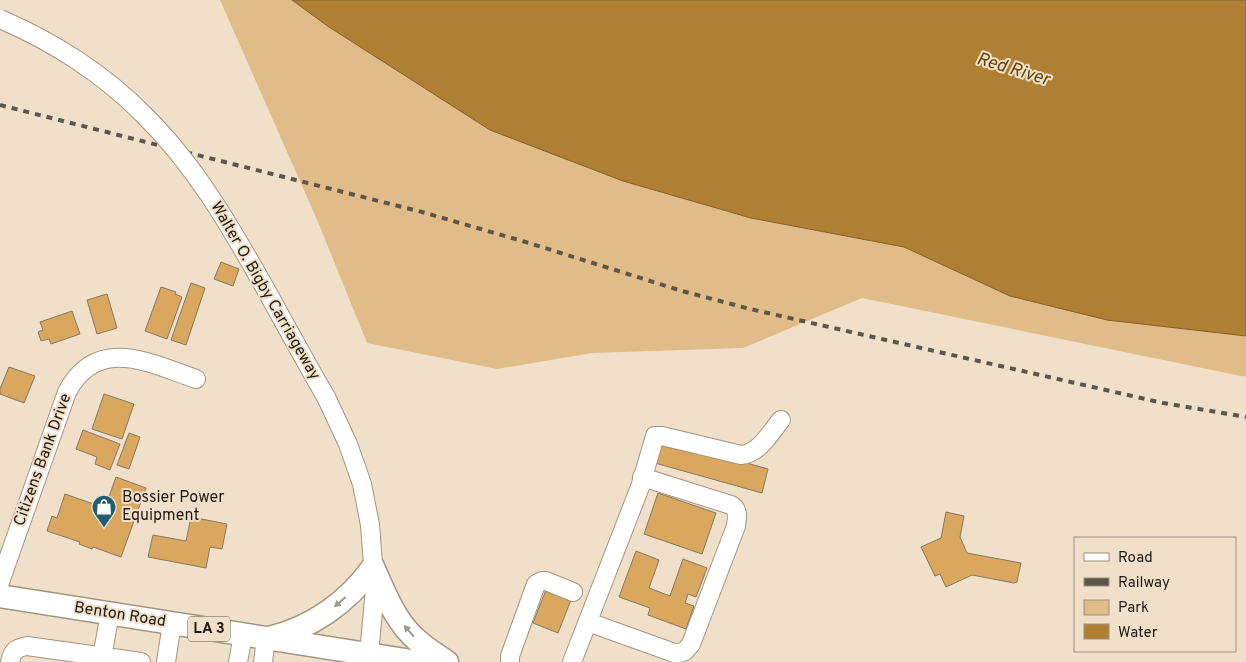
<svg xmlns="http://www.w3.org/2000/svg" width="1246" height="662" viewBox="0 0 1246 662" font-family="Overpass,sans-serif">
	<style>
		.green { fill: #e0bc89 }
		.water { fill: #af7f34; stroke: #84602a }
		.building { fill: #d9a75e; stroke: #867864 }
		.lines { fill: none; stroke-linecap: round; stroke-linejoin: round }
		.minor-casing { stroke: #a3947f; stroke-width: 20 }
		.major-casing { stroke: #a3947f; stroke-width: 25 }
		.minor { stroke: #fff; stroke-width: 18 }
		.major { stroke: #fff; stroke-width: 22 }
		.rail { stroke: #5e5549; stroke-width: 4; stroke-dasharray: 6 6; stroke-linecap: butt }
		.minor-bridge-casing { stroke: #a3947f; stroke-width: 20; stroke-linecap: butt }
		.minor-bridge { stroke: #fff; stroke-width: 18 }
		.oneway { fill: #9a9894 }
		.labels { text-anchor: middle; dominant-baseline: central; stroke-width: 4; stroke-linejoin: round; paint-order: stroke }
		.shield { fill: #f0e0ca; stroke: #5e5548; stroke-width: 1 }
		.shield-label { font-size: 15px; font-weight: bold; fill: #1f1911 }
		.street-label { font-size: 16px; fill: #1f1911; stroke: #f0e0ca }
		.poi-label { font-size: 16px; fill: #1f1911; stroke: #f0e0ca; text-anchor: start }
		.water-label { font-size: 18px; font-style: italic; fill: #5f3f00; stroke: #f0e0ca }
	</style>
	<rect width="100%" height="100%" fill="#f0e0ca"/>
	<polygon class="green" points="220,0 292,0 329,27 490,130 623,181 751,218 904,247 1010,296 1107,320 1246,336 1246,377 862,298 743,348 592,353 497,369 367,343 318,222"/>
	<polygon class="water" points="292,0 1246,0 1246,336 1107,320 1010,296 904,247 751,218 623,181 490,130 329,27"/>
	<g class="building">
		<polygon points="221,262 239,269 233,286 214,279"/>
		<polygon points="191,283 205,288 186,345 171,340"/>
		<polygon points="161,287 176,292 175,294 182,297 167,339 145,331"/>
		<polygon points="107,294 117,328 97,334 87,300"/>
		<polygon points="72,311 80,334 51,344 49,339 41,341 38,332 43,330 40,322"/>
		<polygon points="9,367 35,376 24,403 0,394 0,389"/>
		<polygon points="104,394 134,404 122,439 92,429"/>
		<polygon points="83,430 120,444 110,470 95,464 97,457 76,449"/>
		<polygon points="129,433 140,437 129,469 117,465"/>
		<polygon points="662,439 768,469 762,493 655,463"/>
		<polygon points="116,477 146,488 121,557 93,547 92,549 79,544 80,542 47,531 52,516 57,518 65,494 105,508"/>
		<polygon points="658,493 716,513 702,554 644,534"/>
		<polygon points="946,512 964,516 960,537 967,553 1021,563 1017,582 1014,583 972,575 946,587 940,574 935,576 921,547 941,538"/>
		<polygon points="191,517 227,524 222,549 210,547 206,568 148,557 153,535 186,541"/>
		<polygon points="636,551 659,560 649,588 670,596 683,559 707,568 696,597 688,594 685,603 694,606 686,629 648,615 650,608 619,597"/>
		<polygon points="546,590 571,600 558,633 533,623"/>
	</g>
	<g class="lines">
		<defs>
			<g id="minor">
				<polyline points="326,397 348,444 362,484 370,525 375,589 369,654"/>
				<path d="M 0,582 L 67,392 C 97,335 150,363 196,379"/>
				<path d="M 588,622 L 677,654 L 685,651 L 691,644 L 736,526 C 737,518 739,509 731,505 L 642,477"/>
				<polyline points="102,657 110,613"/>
				<path d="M 10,662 C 12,651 16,648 27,646 L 141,662"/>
				<polyline points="166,662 172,623"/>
				<polyline points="238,662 243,635"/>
				<polyline points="263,662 266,638"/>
				<polyline points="510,662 510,656 536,584 542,581 546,581 573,592"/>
				<path d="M 572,662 L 640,487 L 655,436 L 662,436 L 741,455 C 760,453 770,433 781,420"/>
			</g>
			<g id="major">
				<path d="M 373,567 C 385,593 395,622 418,641 C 427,649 437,655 447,662"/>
				<polyline points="0,596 418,662"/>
				<path d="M 269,638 C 312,628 348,602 373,567"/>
			</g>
		</defs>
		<use href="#minor" class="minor-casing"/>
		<use href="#major" class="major-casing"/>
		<use href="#minor" class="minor"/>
		<use href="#major" class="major"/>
		<polyline class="rail" points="0,105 422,212 529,243 682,291 750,309 1163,403 1246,417"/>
		<defs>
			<path id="minor-bridge" d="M 0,19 C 52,41 104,74 144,115 C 195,165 230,226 265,288 C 285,324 305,361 326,397"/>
		</defs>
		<use href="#minor-bridge" class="minor-bridge-casing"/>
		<use href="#minor-bridge" class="minor-bridge"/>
	</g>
	<defs><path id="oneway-solid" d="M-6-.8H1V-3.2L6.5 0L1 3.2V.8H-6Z" transform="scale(1.25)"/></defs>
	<g class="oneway">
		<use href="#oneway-solid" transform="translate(340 602) rotate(139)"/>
		<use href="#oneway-solid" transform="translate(409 631) rotate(-131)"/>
	</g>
	<defs>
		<symbol id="shop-pin" viewBox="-11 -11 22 30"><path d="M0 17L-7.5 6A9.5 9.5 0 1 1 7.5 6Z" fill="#205e75" stroke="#f0e0ca"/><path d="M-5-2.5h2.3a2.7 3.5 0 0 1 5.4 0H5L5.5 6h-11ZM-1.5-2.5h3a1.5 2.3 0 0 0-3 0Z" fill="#fff"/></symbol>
	</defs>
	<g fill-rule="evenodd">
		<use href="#shop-pin" x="90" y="493" width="28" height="38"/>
	</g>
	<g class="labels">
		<rect class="shield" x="188" y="616.5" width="42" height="25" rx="4"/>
		<g class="shield-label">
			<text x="209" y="629">LA 3</text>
		</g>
		<g class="street-label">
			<text transform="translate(265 291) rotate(60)">Walter O. Bigby Carriageway</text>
			<text transform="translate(43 460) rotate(-70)">Citizens Bank Drive</text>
			<text transform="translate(120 615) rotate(9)">Benton Road</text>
		</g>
		<g class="poi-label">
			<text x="122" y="498">Bossier Power<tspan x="122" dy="18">Equipment</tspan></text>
		</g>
		<g class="water-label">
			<text transform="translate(1013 70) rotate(17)">Red River</text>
		</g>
	</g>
	<rect x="1074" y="537" width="162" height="115" fill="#f0e0ca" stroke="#9c9080"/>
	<rect x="1084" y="553" width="25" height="8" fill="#ffffff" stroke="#9c9080"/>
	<text x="1118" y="562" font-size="15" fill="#1f1911">Road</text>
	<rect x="1084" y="578" width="25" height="8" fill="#5e5549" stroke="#9c9080"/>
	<text x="1118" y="587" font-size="15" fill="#1f1911">Railway</text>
	<rect x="1084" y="600" width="25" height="15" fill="#e0bc89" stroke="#9c9080"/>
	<text x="1118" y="612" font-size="15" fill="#1f1911">Park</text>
	<rect x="1084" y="624" width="25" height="15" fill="#af7f34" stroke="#9c9080"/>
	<text x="1118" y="637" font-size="15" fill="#1f1911">Water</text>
</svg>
